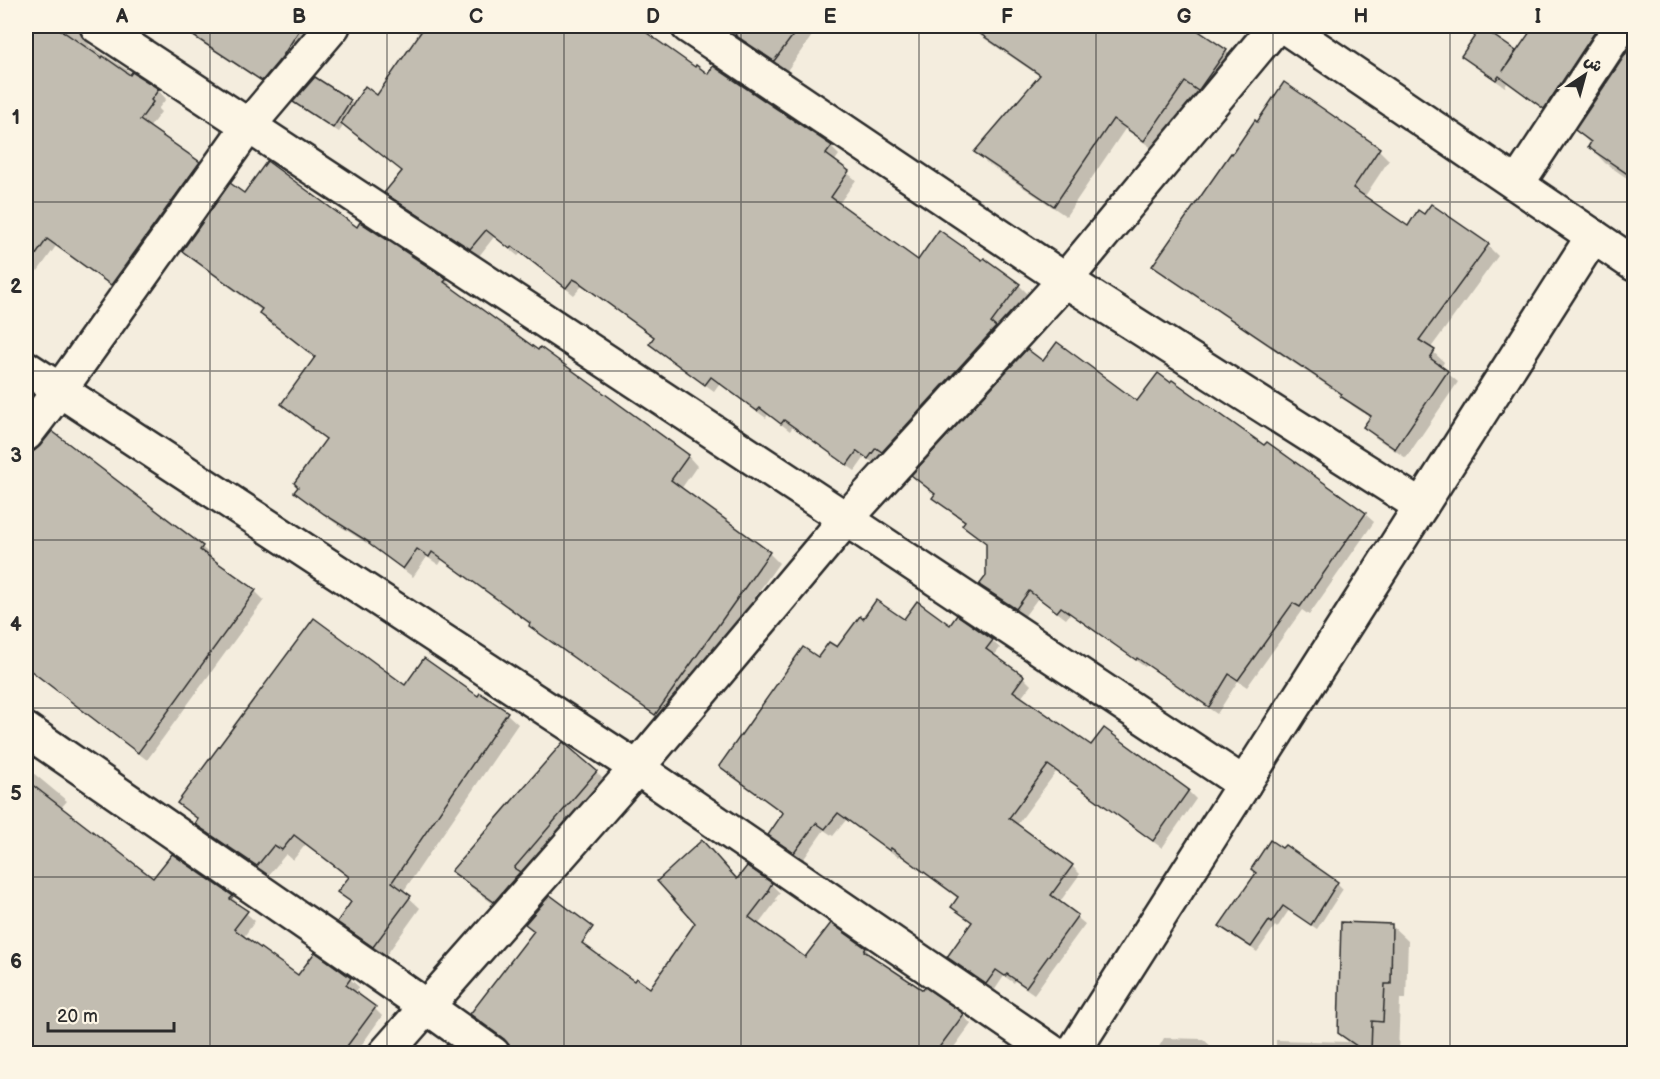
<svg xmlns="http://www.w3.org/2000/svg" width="1660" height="1079" viewBox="0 0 1660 1079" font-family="'Balsamiq Sans','Playpen Sans Arabic',sans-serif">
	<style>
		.shadow { fill: #0003 }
		.building { fill: #c2bdb1; stroke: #2b2b2b; stroke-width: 1.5 }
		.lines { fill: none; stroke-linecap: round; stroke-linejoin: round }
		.minor-casing { stroke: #2b2b2b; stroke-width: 38 }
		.minor { stroke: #fcf5e5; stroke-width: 33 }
		.grid { fill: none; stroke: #2b2b2b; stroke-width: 1.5; stroke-opacity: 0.55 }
		.neatline { fill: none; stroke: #2b2b2b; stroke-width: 2 }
		.grid-label { font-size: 20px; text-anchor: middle; font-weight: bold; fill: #2b2b2b }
	</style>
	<rect width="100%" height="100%" fill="#f4edde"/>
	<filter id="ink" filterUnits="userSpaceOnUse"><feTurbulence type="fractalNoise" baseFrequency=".0167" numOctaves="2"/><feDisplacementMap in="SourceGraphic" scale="12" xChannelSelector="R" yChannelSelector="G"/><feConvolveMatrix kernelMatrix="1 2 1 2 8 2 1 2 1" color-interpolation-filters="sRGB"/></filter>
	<g filter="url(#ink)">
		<g class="shadow">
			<polygon points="26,26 83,26 81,28 87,34 89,45 158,90 166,99 158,109 161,112 149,128 199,163 207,171 120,293 56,246 38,271 26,263"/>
			<polygon points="202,26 314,26 270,87 203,43 196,36"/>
			<polygon points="420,26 635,26 695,70 831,147 839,155 834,162 856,180 838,205 918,262 1019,285 1027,293 999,332 876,465 865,457 855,471 793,426 790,431 768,414 766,418 719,384 714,391 659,351 651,344 655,338 586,288 582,286 574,295 521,253 518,256 494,237 479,256 394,200 386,193 404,172 344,125 339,132 301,107 350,101 354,105 378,97 420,35 416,32"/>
			<polygon points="743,26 819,26 786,72 748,46 736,35"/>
			<polygon points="966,26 1188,26 1226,51 1237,62 1210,101 1197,92 1156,151 1125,129 1066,216 987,163 976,152 1041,77"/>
			<polygon points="1536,26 1612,26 1553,116 1507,83 1505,87 1471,64 1463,56 1481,29 1516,54"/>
			<polygon points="1634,43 1634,183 1605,163 1590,147 1591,145 1577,130"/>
			<polygon points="1379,150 1389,160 1365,196 1408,228 1488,246 1498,256 1430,349 1444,362 1441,368 1458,382 1406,458 1376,438 1365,427 1371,418 1353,406 1344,397 1165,276 1154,265"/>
			<polygon points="244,195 357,229 446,280 455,289 454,290 538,352 540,349 688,456 697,466 681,489 769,553 779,563 665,723 540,635 531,625 442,560 439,565 427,557 413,577 376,549 335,523 305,501 296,492 327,440 292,413 283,404 316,358 270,322 261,313 262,311 193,260 184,251"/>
			<polygon points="1043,363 1138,403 1265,447 1267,444 1365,514 1374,522 1309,615 1302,610 1247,687 1238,681 1217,714 1146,665 1145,667 1070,614 1066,619 1038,598 1024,617 989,593 981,585 987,576 988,545 964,525 966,523 943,506 934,498"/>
			<polygon points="26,392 36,402 26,423"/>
			<polygon points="52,433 202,547 211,556 209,558 255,591 264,600 147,760 26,668 26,544 42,521 26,508 26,454 34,452"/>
			<polygon points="863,621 905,621 950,627 992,641 1000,648 994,656 1023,677 1031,685 1021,698 1092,748 1188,791 1196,799 1162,848 1056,772 1017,825 1072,866 1080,874 1059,903 1085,924 1034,994 1015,981 1014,983 1004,976 994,991 956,965 949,957 973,923 953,907 959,899 900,855 898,857 846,820 833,836 824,830 803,860 778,842 770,835 784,814 728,774 721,766 818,660 837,649"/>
			<polygon points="405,687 478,698 480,695 507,714 518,724 403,892 420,908 385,957 349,932 339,922 352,904 339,892 350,878 306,844 293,860 286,854 268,876 207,834 197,824 199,820 179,803"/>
			<polygon points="564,744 596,772 612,788 511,917 469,886 453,871"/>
			<polygon points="26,767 67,801 60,809 153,880 232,897 240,905 239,907 255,921 243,938 298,978 350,979 359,987 354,993 374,1008 382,1016 355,1054 42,1054 34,1048 30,1054 26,1054"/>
			<polygon points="1285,847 1337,883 1343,889 1317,929 1289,910 1277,928 1275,926 1257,952 1227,931 1221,926"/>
			<polygon points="747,868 771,884 780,893 775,899 777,900 758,925 805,959 831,925 866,949 874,957 873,958 963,1015 971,1024 949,1054 544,1054 608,964 634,983 650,990"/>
			<polygon points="1392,926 1408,941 1406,999 1400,999 1398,1054 1276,1054 1276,1040 1349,1042 1340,1032"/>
			<polygon points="1164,1038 1203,1039 1214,1049 1211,1054 1155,1054"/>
		</g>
		<g class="building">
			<polygon points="26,26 55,26 102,58 103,56 130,75 132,72 159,89 151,100 153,102 140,120 200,162 111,285 47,239 26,269"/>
			<polygon points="178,26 302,26 282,57 262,81"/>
			<polygon points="425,26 637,26 695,67 696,65 708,74 713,66 832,146 826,154 849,171 831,197 918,260 939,230 982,260 984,258 1020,284 991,323 996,327 882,452 876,448 868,459 857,451 847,465 784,420 781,424 760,408 757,411 711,377 705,385 649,344 654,337 577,281 573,279 566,288 512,246 510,249 486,230 470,249 384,193 402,171 341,123 365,86 377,95"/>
			<polygon points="741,26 800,26 774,61 735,35"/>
			<polygon points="969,26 1191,26 1227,50 1198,91 1185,82 1144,141 1113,119 1054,206 974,152 1040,75"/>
			<polygon points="1534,26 1599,26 1544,109 1499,76 1496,80 1461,56 1481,27 1516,51 1503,71"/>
			<polygon points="1635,40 1635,179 1588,147 1591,142 1575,130"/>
			<polygon points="315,77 351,100 333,128 293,102"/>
			<polygon points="1284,82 1380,148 1353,188 1408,226 1418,210 1424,214 1431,204 1489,244 1419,340 1435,350 1430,358 1448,371 1395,449 1363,427 1371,416 1340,396 1342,394 1152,266 1231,153 1232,154 1255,120 1257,122"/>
			<polygon points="267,161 357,227 360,222 447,279 444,282 538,350 540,347 689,455 671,480 770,552 655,715 529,626 530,623 432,552 429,557 417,549 403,569 369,544 370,543 324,514 294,492 298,487 294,483 326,439 311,428 312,427 281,404 315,357 259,313 262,309 182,251 230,183 244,193"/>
			<polygon points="1057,342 1137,401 1158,373 1170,382 1172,380 1264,445 1267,442 1366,513 1300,607 1293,603 1238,680 1229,674 1209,707 1137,658 1136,660 1061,607 1057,612 1029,591 1016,609 979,585 986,576 986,543 962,525 965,521 932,498 935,494 911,475 1027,349 1043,361"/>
			<polygon points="52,431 203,546 200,550 256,590 138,753 26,667 26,452 34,451 40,446"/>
			<polygon points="876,600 904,619 917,601 950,625 957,615 993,640 986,649 1024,676 1013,691 1091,745 1104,728 1189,790 1153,841 1048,765 1009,818 1073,865 1051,895 1078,915 1026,987 1007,974 1005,976 996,970 986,984 947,957 972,922 951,907 958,897 891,848 890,851 838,813 825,829 816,823 794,853 768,835 783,813 719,766 803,647 818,657 829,642 837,647 860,616 863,619"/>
			<polygon points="314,618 405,685 424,658 478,696 480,693 508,712 392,882 411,896 373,947 337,922 351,902 337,892 349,877 294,835 282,850 274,845 257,866 195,824 198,819 177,803"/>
			<polygon points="563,742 597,771 514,868 520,872 494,902 451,871"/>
			<polygon points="26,780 153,878 172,854 233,896 230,899 248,911 234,929 298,975 315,952 351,978 346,985 376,1007 342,1053 26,1053"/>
			<polygon points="702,840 737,879 747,866 772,883 768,890 769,891 749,917 805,957 831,923 866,948 864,951 923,990 925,987 964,1014 935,1053 511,1053 510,1046 504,1039 470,1014 534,931 525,924 550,895 593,927 582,943 634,981 636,978 650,988 695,923 657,881"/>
			<polygon points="1270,840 1282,848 1285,845 1338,882 1311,925 1283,906 1271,923 1269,921 1251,947 1219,926 1256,873 1251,869"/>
			<polygon points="1341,922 1392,924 1391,984 1385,984 1383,1022 1372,1021 1371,1053 1367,1053 1338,1033"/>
			<polygon points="447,1044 460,1053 440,1053"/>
		</g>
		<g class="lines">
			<defs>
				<g id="minor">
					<polyline points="97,26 846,519 1244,784"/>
					<polyline points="688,26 1065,280 1421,506"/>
					<polyline points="1284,26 1634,264"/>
					<polyline points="1517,184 1621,26"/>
					<polyline points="26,368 637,768 1055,1054"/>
					<polyline points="26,434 59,391 249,125 333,26"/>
					<polyline points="26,730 427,1007 493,1054"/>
					<polyline points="385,1054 637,768 846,519 1065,280 1276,26"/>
					<polyline points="1072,1054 1593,236"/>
				</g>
			</defs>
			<use href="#minor" class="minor-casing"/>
			<use href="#minor" class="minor"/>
		</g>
	</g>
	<path class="grid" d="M 210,26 L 210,1054M 387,26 L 387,1054M 564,26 L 564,1054M 741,26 L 741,1054M 919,26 L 919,1054M 1096,26 L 1096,1054M 1273,26 L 1273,1054M 1450,26 L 1450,1054M 26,202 L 1634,202M 26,371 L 1634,371M 26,540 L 1634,540M 26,708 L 1634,708M 26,877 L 1634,877"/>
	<rect width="1660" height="1079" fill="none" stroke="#fcf5e5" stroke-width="66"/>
	<g transform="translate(1585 75) rotate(36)" stroke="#fcf5e5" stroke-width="4.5" paint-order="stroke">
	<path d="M0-4.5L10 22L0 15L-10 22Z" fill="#2b2b2b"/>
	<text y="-9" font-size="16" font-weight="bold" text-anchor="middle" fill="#2b2b2b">ش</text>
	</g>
	<path d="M48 1022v9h126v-9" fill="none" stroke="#2b2b2b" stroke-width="3"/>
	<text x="57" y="1022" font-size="18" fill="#2b2b2b" stroke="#fcf5e5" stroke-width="4.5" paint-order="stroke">20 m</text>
	<rect x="33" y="33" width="1594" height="1013" class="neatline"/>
	<g class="grid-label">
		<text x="122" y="23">A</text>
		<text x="299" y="23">B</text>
		<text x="476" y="23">C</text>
		<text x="653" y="23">D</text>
		<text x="830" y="23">E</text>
		<text x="1007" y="23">F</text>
		<text x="1184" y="23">G</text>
		<text x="1361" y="23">H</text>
		<text x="1538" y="23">I</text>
		<text x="16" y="124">1</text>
		<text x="16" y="293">2</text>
		<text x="16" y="462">3</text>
		<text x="16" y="631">4</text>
		<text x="16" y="800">5</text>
		<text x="16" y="968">6</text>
	</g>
</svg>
